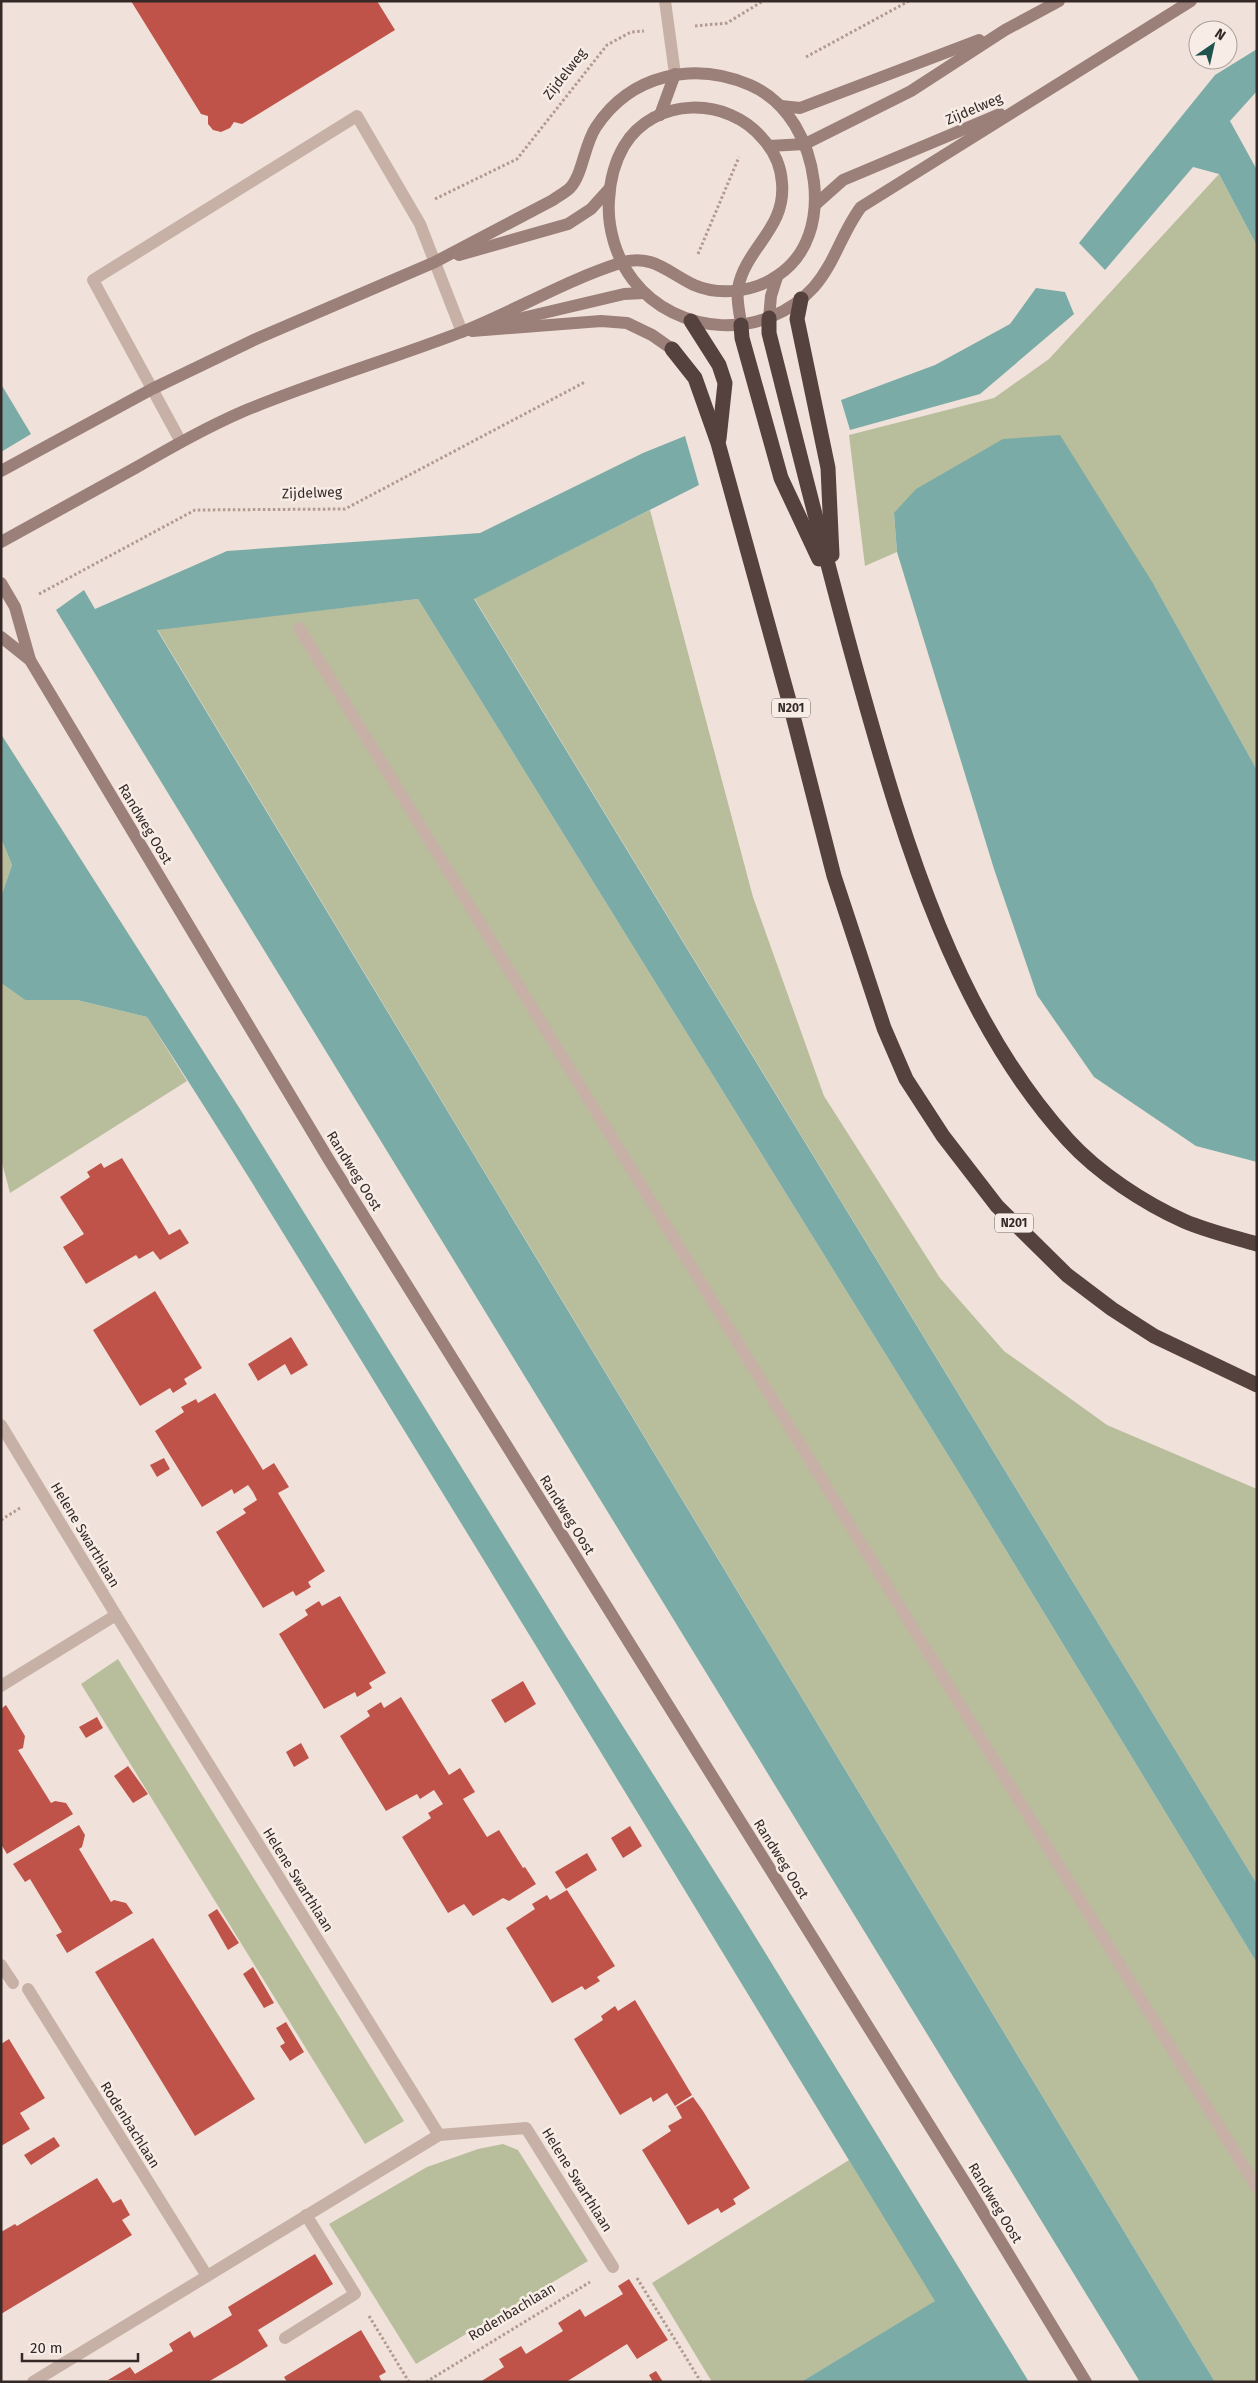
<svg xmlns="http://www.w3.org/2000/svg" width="1258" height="2383" viewBox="0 0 1258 2383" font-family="'Fira Sans',sans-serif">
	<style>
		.green { fill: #b8be9b }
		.water { fill: #7baba6 }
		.building { fill: #bf5349 }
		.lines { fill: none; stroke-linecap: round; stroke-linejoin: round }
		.path { stroke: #b39a91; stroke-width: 3; stroke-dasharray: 2.5 2.5; stroke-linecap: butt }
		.lane { stroke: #c7b1a7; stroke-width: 12 }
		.street { stroke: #c7b1a7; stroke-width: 12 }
		.secondary { stroke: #9b7f79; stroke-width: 12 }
		.highway { stroke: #55423f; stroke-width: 15 }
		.labels { text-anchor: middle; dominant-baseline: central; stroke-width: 5; stroke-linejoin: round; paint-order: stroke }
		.shield { fill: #f8ede6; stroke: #6f6460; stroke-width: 1 }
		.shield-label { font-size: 12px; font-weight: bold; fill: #342927 }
		.street-label { font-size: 14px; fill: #342927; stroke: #f8ede6 }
	</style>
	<rect width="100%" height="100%" fill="#f0e2da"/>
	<g class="green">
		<polygon points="1219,174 1257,246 1257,770 1154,585 894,513 897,552 865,566 849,435 994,398 1049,359"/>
		<polygon points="650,510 753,897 824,1096 940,1278 1004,1351 1107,1425 1257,1489 1257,1884 474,598"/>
		<polygon points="418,599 956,1468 1257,1963 1257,2382 1215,2382 157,629"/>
		<polygon points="1,838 12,865 1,897"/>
		<polygon points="1,983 25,1000 77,1000 147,1017 187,1081 10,1193 1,1159"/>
		<polygon points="118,1659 404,2121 365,2144 81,1684"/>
		<polygon points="503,2144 518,2150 588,2261 416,2364 329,2224 427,2167 478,2149"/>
		<polygon points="849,2160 936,2301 801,2382 712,2382 652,2283"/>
	</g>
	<g class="water">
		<polygon points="1257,49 1257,91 1230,121 1257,170 1257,246 1219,174 1193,167 1105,270 1079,243 1215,75"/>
		<polygon points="1036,288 1065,292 1074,314 980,394 850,430 841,400 935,365 1010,324"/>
		<polygon points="1,384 31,434 1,452"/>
		<polygon points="1060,435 1154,585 1257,770 1257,1162 1196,1146 1094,1077 1037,995 994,869 897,552 894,513 916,489 1003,439"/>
		<polygon points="685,436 699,485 474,599 1257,1884 1257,1963 956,1468 418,599 157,630 1215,2382 1140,2382 56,610 84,590 95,609 227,551 480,533 643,453"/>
		<path d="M 1,734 L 240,1109 L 559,1625 L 742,1915 L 1029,2382 L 801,2382 L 935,2301 C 758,2012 584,1723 407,1435 C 321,1295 236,1154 147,1017 L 77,1000 L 25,1000 L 1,983 L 1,897 L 12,865 L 1,838 Z"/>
	</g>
	<g class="building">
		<polygon points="131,1 377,1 395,30 242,124 234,122 230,128 221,132 213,130 208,124 208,116 201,114"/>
		<polygon points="122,1158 169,1235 180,1229 189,1243 160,1260 153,1251 139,1259 136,1255 86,1284 63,1247 84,1234 60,1197 90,1177 87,1172 101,1163 104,1168"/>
		<polygon points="155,1291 202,1368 184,1379 187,1384 173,1393 170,1388 140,1406 93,1330"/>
		<polygon points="291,1337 308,1365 291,1375 285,1364 258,1381 248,1364"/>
		<polygon points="215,1393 263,1470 274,1463 289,1487 278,1493 325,1571 308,1582 311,1587 296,1596 293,1591 263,1608 216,1532 246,1513 243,1509 257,1500 253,1492 248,1485 234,1494 232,1489 202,1507 155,1431 184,1412 181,1407 196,1399 198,1403"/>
		<polygon points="164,1458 170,1469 157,1477 150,1465"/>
		<polygon points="340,1596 386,1673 369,1683 372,1688 357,1697 355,1692 324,1709 279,1634 308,1615 305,1610 319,1601 322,1606"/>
		<polygon points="523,1681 536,1704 505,1723 491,1700"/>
		<polygon points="401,1697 449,1775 460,1768 467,1779 475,1792 463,1799 487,1837 499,1830 523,1868 525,1867 536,1884 509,1901 503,1898 473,1916 464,1904 448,1913 402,1837 431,1818 428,1813 443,1804 434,1790 420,1799 417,1794 386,1811 340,1736 370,1716 367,1711 381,1702 384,1708"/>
		<polygon points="6,1705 25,1736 23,1748 18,1750 51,1803 55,1801 66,1803 73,1814 7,1854 1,1844 1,1709"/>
		<polygon points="97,1717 103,1728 86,1738 79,1727"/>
		<polygon points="301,1743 309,1758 294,1767 286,1752"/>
		<polygon points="128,1766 148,1794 133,1803 114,1776"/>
		<polygon points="79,1825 85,1835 82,1847 79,1849 111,1902 114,1900 126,1903 133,1913 67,1953 56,1935 62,1932 30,1879 25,1882 13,1864"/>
		<polygon points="630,1826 642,1846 623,1858 611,1838"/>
		<polygon points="587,1853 597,1870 566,1889 555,1872"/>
		<polygon points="567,1890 615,1966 597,1977 600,1981 585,1990 582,1986 552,2003 506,1928 535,1909 532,1904 547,1895 550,1900"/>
		<polygon points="217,1909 239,1943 228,1950 208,1915"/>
		<polygon points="153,1938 255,2099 195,2136 95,1972"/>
		<polygon points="253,1967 274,2003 264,2008 243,1974"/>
		<polygon points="635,2000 692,2095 675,2106 667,2093 653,2102 651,2097 620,2115 574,2039 603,2020 601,2016 615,2006 618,2011"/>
		<polygon points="286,2022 304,2052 290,2061 280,2046 285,2043 276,2028"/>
		<polygon points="9,2039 45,2098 20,2113 30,2129 1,2146 1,2044"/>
		<polygon points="693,2097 703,2111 750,2188 733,2199 736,2204 721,2213 718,2208 688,2225 642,2150 671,2131 668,2126 682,2118 676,2107"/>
		<polygon points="54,2137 60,2146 31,2165 24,2155"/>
		<polygon points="97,2178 113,2203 121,2199 130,2215 122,2220 132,2235 1,2314 1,2232 15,2224 17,2226"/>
		<polygon points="315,2254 333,2284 258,2330 268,2346 237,2365 208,2382 108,2380 130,2367 135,2374 173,2351 169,2344 190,2331 194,2338 214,2326 232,2315 228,2307"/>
		<polygon points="629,2279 668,2340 637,2359 627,2344 566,2382 480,2382 504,2367 499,2359 521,2346 526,2354 563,2331 558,2323 580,2309 585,2317 623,2294 618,2286"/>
		<polygon points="361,2330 386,2372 379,2376 382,2382 287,2382 284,2377"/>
		<polygon points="656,2371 663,2382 653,2382 649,2375"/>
	</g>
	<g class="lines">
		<g class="path">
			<polyline points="695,26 727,23 763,1"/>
			<polyline points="806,57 909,1"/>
			<polyline points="435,199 517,159 607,45 631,32 644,31"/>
			<polyline points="698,254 739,157"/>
			<polyline points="39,594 195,510 345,509 585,382"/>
			<polyline points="1,1520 20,1508"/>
			<polyline points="637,2278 701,2382"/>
			<polyline points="369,2316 409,2382"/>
			<polyline points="426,2382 590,2282"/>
		</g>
		<g class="lane">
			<polyline points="665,1 675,74"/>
			<polyline points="181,442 93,280 357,116 420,224 462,332"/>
			<polyline points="299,628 1257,2188"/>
			<polyline points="285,2338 355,2294 306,2215"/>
		</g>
		<g class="street">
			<polyline points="1,1425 116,1615 439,2135"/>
			<polyline points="1,1686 116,1615"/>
			<polyline points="1,1965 13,1983"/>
			<polyline points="28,1989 207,2276"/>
			<polyline points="33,2382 439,2135 526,2128 613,2267"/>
		</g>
		<g class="secondary">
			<polyline points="781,106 800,108 979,40"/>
			<polyline points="660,115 675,74"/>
			<polyline points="769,146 805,144 911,91 1005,30 1059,1"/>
			<polyline points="816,204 843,180 1000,114"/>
			<polyline points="459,255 568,224 591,209 610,188"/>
			<polyline points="769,318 771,296 777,277"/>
			<polyline points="501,323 624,294 644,293"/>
			<path d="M 741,325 C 740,313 736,300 738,288 C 746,247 786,229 782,183 C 781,166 774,151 763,139 C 728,96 654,96 624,146 C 614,163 610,180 609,200 C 607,227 616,258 633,280 C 677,337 765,341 814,287 C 835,263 842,232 861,207 L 1191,1"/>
			<polyline points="472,331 601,321 627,323 652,335 672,349"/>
			<path d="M 1,471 L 152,389 L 256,339 L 435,262 L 553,200 C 558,196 565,193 570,188 C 583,174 584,145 596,127 C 631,74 694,61 750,85 C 789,102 809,142 814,182 C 818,218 809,255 777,276 C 754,292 719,296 694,285 C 667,272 652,253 620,263 C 564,281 513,312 459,333 C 388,360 314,382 244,411 C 207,427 172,447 137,467 C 92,492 46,517 1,542"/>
			<polyline points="1,583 15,607 30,660 329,1160 969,2189 1086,2382"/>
			<polyline points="1,637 30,660"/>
		</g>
		<g class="highway">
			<polyline points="801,299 797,319 828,468 832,555"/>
			<path d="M 769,318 L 769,333 C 799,451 828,570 861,687 C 905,844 956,1017 1068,1140 C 1098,1173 1144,1203 1184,1221 C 1207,1231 1233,1237 1257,1244"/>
			<polyline points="691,321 719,365 725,383 719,439"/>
			<polyline points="741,325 742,338 781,478 819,559"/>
			<polyline points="672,349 695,378 718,443 791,708 834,876 884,1028 906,1079 943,1136 997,1206 1067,1275 1112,1309 1154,1336 1257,1385"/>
		</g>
	</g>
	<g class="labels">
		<g class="shield">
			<rect x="772" y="698.5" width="38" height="19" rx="4"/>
			<rect x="995" y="1213.5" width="38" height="19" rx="4"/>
		</g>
		<g class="shield-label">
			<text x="791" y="708">N201</text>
			<text x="1014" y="1223">N201</text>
		</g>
		<g class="street-label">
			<text transform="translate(565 74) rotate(-52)">Zijdelweg</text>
			<text transform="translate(974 109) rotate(-23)">Zijdelweg</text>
			<text transform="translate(312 493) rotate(-2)">Zijdelweg</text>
			<text transform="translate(145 824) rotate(59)">Randweg Oost</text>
			<text transform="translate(354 1171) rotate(58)">Randweg Oost</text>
			<text transform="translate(567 1515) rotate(58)">Randweg Oost</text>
			<text transform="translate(85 1535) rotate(59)">Helene Swarthlaan</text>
			<text transform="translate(781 1859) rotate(58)">Randweg Oost</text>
			<text transform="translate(298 1880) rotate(58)">Helene Swarthlaan</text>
			<text transform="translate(130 2125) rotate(58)">Rodenbachlaan</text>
			<text transform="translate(577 2180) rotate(58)">Helene Swarthlaan</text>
			<text transform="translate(995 2203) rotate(59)">Randweg Oost</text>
			<text transform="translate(512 2312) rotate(-31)">Rodenbachlaan</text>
		</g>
	</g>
	<rect width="1258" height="2383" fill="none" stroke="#342927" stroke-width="5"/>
	<g transform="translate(1213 45) rotate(34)"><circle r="24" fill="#f8ede6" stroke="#aa9f9a"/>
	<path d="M0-4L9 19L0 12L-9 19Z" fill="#1f534e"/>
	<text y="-8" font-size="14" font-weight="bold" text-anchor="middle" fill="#342927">N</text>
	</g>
	<path d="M22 2353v8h116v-8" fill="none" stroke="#342927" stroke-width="2.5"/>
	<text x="30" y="2353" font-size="15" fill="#342927" stroke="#f8ede6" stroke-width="4" paint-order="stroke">20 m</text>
</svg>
